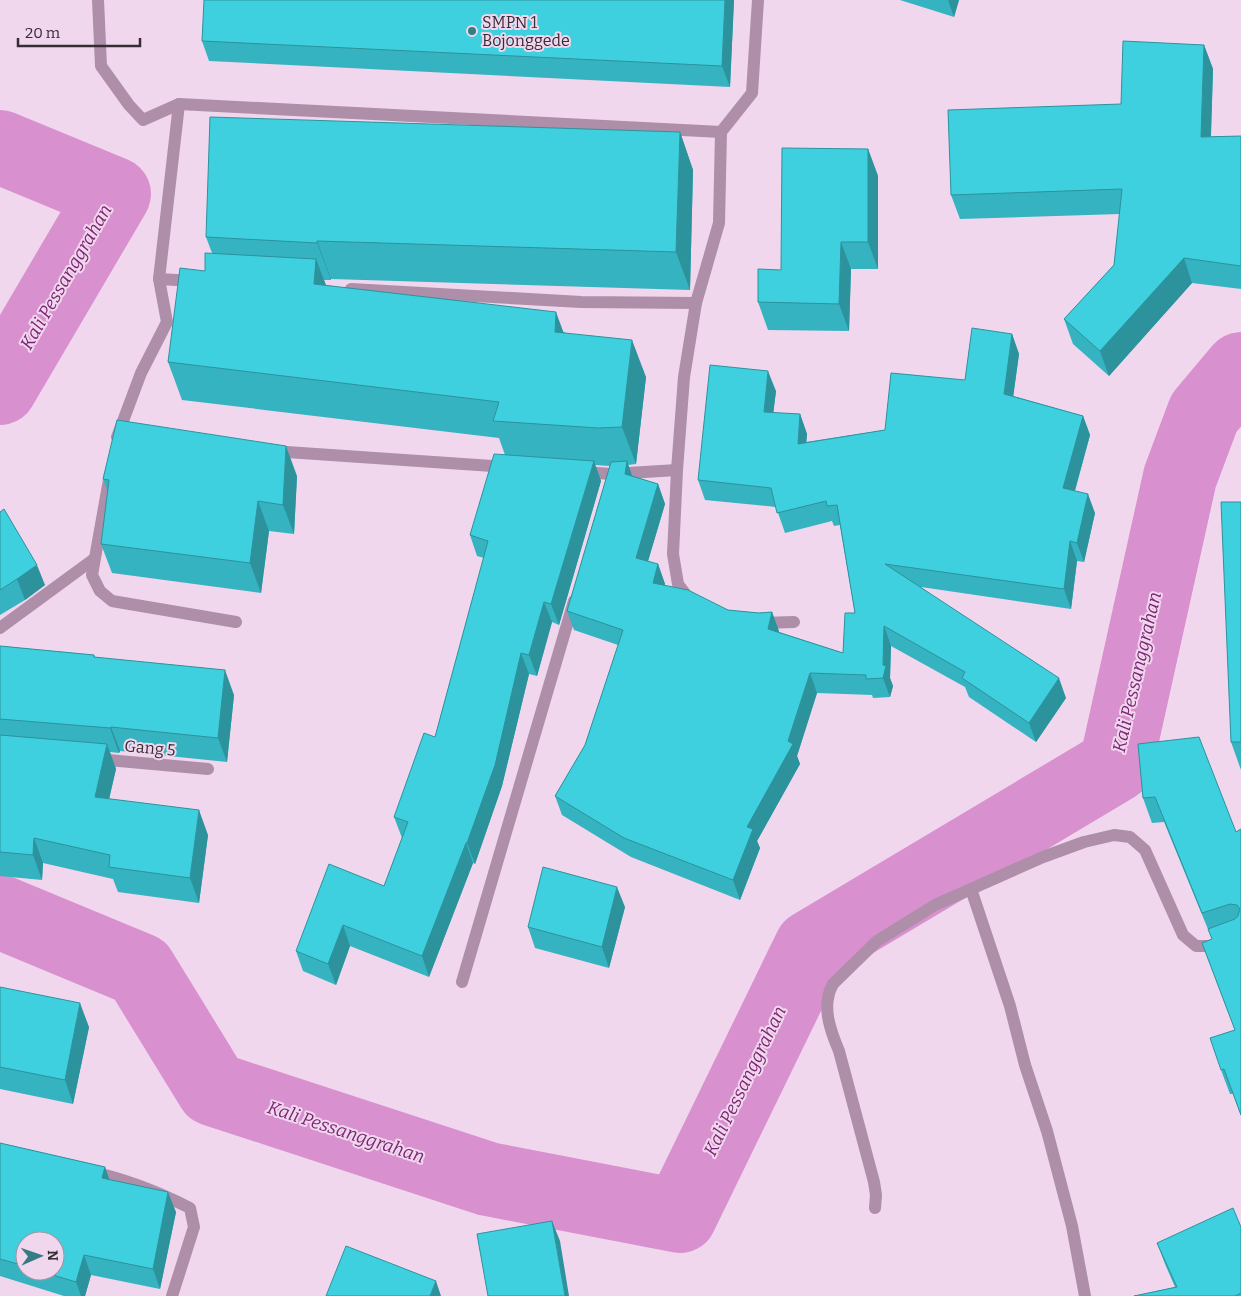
<svg xmlns="http://www.w3.org/2000/svg" width="1241" height="1296" viewBox="0 0 1241 1296" font-family="Bitter,serif">
	<style>
		.lines { fill: none; stroke-linecap: round; stroke-linejoin: round }
		.river { stroke: #d890cf; stroke-width: 74 }
		.service { stroke: #ae8ea9; stroke-width: 12 }
		.minor { stroke: #ae8ea9; stroke-width: 12 }
		.wall { fill: #36b3c0; fill-rule: evenodd }
		.shaded-wall { fill: #2c929c }
		.building { fill: #3fd0df; stroke: #2c929c }
		.poi-dot { fill: #357d85; stroke: #f1d7ed; stroke-width: 2 }
		.labels { text-anchor: middle; dominant-baseline: central; stroke-width: 4; stroke-linejoin: round; paint-order: stroke }
		.poi-label { font-size: 16px; fill: #362c34; stroke: #f1d7ed; text-anchor: start }
		.street-label { font-size: 16px; fill: #362c34; stroke: #f1d7ed }
		.water-label { font-size: 18px; font-style: italic; fill: #7a2573; stroke: #f1d7ed }
	</style>
	<rect width="100%" height="100%" fill="#f1d7ed"/>
	<g class="lines">
		<g class="river">
			<polyline points="0,147 114,194 0,388"/>
			<polyline points="0,912 140,970 213,1089 488,1179 680,1216 811,947 1116,765 1180,477 1204,413 1241,369"/>
		</g>
		<g class="service">
			<polyline points="0,628 94,559"/>
			<polyline points="97,759 208,769"/>
		</g>
		<g class="minor">
			<polyline points="98,0 101,66 129,105 143,120 179,104 721,132"/>
			<polyline points="159,279 194,281"/>
			<polyline points="351,289 581,302 696,303"/>
			<polyline points="117,437 141,373 167,322 159,279 179,104"/>
			<polyline points="272,451 507,467"/>
			<polyline points="582,472 612,474 677,470"/>
			<polyline points="110,474 92,575 100,591 112,601 236,622"/>
			<polyline points="694,600 687,596 678,584 673,554 677,470 684,377 696,303 719,223 721,132 752,93 758,0"/>
			<polyline points="759,623 794,622"/>
			<polyline points="971,889 1010,1006 1025,1065 1047,1131 1072,1226 1085,1296"/>
			<polyline points="462,982 574,601"/>
			<path d="M 91,1172 C 126,1179 158,1192 190,1208 L 194,1227 L 172,1296"/>
			<path d="M 875,1208 L 876,1195 L 874,1182 L 839,1051 C 830,1030 821,1005 833,984 L 877,941 L 935,905 L 1043,857 L 1084,842 L 1114,835 L 1130,837 L 1145,850 L 1183,935 L 1196,946 L 1213,946 L 1241,936"/>
		</g>
	</g>
	<g class="wall">
		<polygon points="734,0 730,87 209,61 202,41"/>
		<polygon points="900,0 959,0 954,17"/>
		<polygon points="1204,45 1213,69 1211,137 1241,136 1241,289 1192,283 1109,376 1073,344 1064,319 1114,265 1120,214 960,219 951,195 1121,104"/>
		<polygon points="680,132 693,170 690,290 331,279 331,280 324,280 326,285 564,332 646,377 636,464 628,465 632,476 658,484 665,504 648,561 658,564 665,584 664,585 728,610 759,613 772,612 779,632 843,653 855,613 840,525 834,526 832,521 785,533 776,507 705,500 698,480 776,391 773,413 800,414 807,434 806,442 885,430 965,380 1012,334 1019,354 1013,396 1083,416 1090,435 1075,491 1095,513 1084,562 1077,561 1071,609 921,587 1066,698 1036,742 969,697 965,687 891,646 890,678 893,686 890,697 873,698 872,695 817,693 797,756 800,764 757,841 760,848 740,900 631,857 562,815 555,796 585,745 618,645 574,630 567,611 610,466 595,465 601,481 559,625 552,622 537,676 529,674 502,786 475,864 473,863 429,977 350,946 336,985 303,971 296,951 384,886 402,838 394,817 435,737 484,558 477,556 470,535 505,455 499,438 182,400 168,362 212,253 206,237"/>
		<polygon points="868,149 878,176 878,269 851,269 849,331 768,330 758,302"/>
		<polygon points="297,476 294,534 269,531 261,593 112,573 101,544 108,492 103,479"/>
		<polygon points="1241,502 1241,770 1231,742"/>
		<polygon points="0,512 45,585 25,600 0,615"/>
		<polygon points="0,646 94,655 95,657 234,695 227,762 120,751 119,753 110,752 116,769 109,799 208,835 199,903 118,892 113,879 43,863 42,880 0,876"/>
		<polygon points="1138,744 1236,832 1241,829 1241,1116 1233,1094 1230,1094 1221,1070 1235,1030 1202,943 1212,939 1164,822 1152,823 1143,798"/>
		<polygon points="625,907 609,968 535,948 528,927"/>
		<polygon points="0,987 89,1027 73,1104 0,1089"/>
		<path d="M 0,1143 L 105,1167 L 109,1180 L 176,1212 L 160,1289 L 91,1275 L 85,1296 L 64,1296 L 0,1276 ZM 25,1241 L 55,1271 L 25,1271 Z"/>
		<polygon points="1241,1227 1241,1296 1134,1296 1175,1287 1165,1264 1157,1243"/>
	</g>
	<g class="shaded-wall">
		<polygon points="725,0 734,0 730,87 722,66"/>
		<polygon points="948,0 959,0 954,17"/>
		<polygon points="1204,45 1213,69 1210,161 1201,137"/>
		<polygon points="680,132 693,170 690,290 676,252"/>
		<polygon points="868,149 878,176 878,269 868,242"/>
		<polygon points="317,241 331,279 331,280 317,243"/>
		<polygon points="841,242 851,269 849,331 839,304"/>
		<polygon points="1184,258 1192,283 1109,376 1100,351"/>
		<polygon points="316,259 330,296 314,284"/>
		<polygon points="556,312 570,350 555,332"/>
		<polygon points="1012,334 1019,354 1011,413 1004,394"/>
		<polygon points="632,340 646,377 636,464 622,427"/>
		<polygon points="768,371 776,391 771,432 764,412"/>
		<polygon points="800,414 807,434 805,463 798,444"/>
		<polygon points="1083,416 1090,435 1070,508 1063,488"/>
		<polygon points="286,446 297,476 294,534 283,505"/>
		<polygon points="594,461 601,481 559,625 551,604"/>
		<polygon points="627,461 634,481 625,474"/>
		<polygon points="658,484 665,504 643,578 636,558"/>
		<polygon points="1088,494 1095,513 1084,562 1077,543"/>
		<polygon points="258,501 269,531 261,593 250,563"/>
		<polygon points="1070,541 1077,561 1071,609 1064,589"/>
		<polygon points="658,564 665,584 660,602 653,583"/>
		<polygon points="37,565 45,585 25,600 17,579"/>
		<polygon points="544,602 552,622 537,676 529,655"/>
		<polygon points="772,612 779,631 775,648 768,629"/>
		<polygon points="884,626 891,646 890,678 893,686 890,697 883,678"/>
		<polygon points="521,653 529,674 502,786 475,864 467,843"/>
		<polygon points="225,670 234,695 227,762 218,738"/>
		<polygon points="810,673 817,693 797,756 800,764 757,841 760,848 740,900 733,880 747,827 788,741"/>
		<polygon points="1059,678 1066,698 1036,742 1029,723"/>
		<polygon points="111,727 120,751 119,753 110,728"/>
		<polygon points="107,744 116,769 104,821 95,797"/>
		<polygon points="199,810 208,835 199,903 190,878"/>
		<polygon points="34,838 43,863 42,880 33,855"/>
		<polygon points="466,843 473,863 429,977 422,956"/>
		<polygon points="617,887 625,907 609,968 602,947"/>
		<polygon points="343,925 350,946 336,985 328,964"/>
		<polygon points="80,1003 89,1027 73,1104 65,1080"/>
		<polygon points="105,1167 112,1187 102,1178"/>
		<polygon points="168,1192 176,1212 160,1289 153,1269"/>
		<polygon points="552,1221 560,1241 569,1296 565,1296"/>
		<polygon points="84,1255 91,1275 85,1296 81,1296 76,1282"/>
		<polygon points="436,1281 441,1296 430,1296"/>
	</g>
	<g class="building">
		<polygon points="204,0 725,0 722,66 202,41"/>
		<polygon points="1123,41 1204,45 1201,137 1241,136 1241,266 1184,258 1100,351 1064,319 1114,265 1122,189 951,195 948,110 1121,104"/>
		<polygon points="210,117 680,132 676,252 317,241 317,243 206,237"/>
		<polygon points="782,148 868,149 868,242 841,242 839,304 758,302 758,269 781,270"/>
		<polygon points="205,253 316,259 314,284 556,312 555,332 632,340 622,427 598,428 493,421 499,402 168,362 180,268 205,271"/>
		<polygon points="972,328 1012,334 1004,394 1083,416 1063,488 1088,494 1077,543 1070,541 1064,589 885,564 1059,678 1029,723 962,678 965,672 884,626 883,665 886,666 883,678 866,679 866,675 810,673 788,741 793,744 747,827 753,829 733,880 624,838 555,796 585,745 623,630 567,611 611,462 627,461 625,474 658,484 636,558 658,564 653,583 688,590 728,610 759,613 772,612 768,629 843,653 845,613 855,613 837,505 827,506 826,501 777,513 771,488 698,480 710,365 768,371 764,412 800,414 798,444 885,430 891,373 965,380"/>
		<polygon points="117,420 286,446 283,505 258,501 250,563 101,544 109,480 103,479"/>
		<polygon points="494,454 594,461 551,604 544,602 529,655 521,653 495,765 467,843 466,843 422,956 343,925 328,964 296,951 329,864 384,886 408,822 394,817 424,733 435,737 488,541 470,535"/>
		<polygon points="1221,502 1241,502 1241,742 1231,742"/>
		<polygon points="4,509 37,565 17,579 0,590 0,512"/>
		<polygon points="0,646 94,655 94,657 225,670 218,738 111,727 110,728 0,719"/>
		<polygon points="0,735 107,744 95,797 199,810 190,878 109,867 110,855 34,838 33,855 0,852"/>
		<polygon points="1199,737 1236,832 1241,829 1241,1115 1224,1069 1221,1070 1210,1038 1235,1030 1202,943 1212,939 1208,929 1235,919 1238,916 1240,909 1237,905 1230,904 1202,913 1155,797 1143,798 1138,744"/>
		<polygon points="543,867 617,887 602,947 528,927"/>
		<polygon points="0,987 80,1003 65,1080 0,1067"/>
		<polygon points="0,1143 105,1167 102,1178 168,1192 153,1269 84,1255 76,1282 40,1271 55,1271 55,1241 25,1241 25,1266 0,1259"/>
		<polygon points="1233,1208 1241,1227 1241,1293 1235,1296 1134,1296 1177,1287 1157,1243"/>
		<polygon points="552,1221 565,1296 488,1296 477,1234"/>
		<polygon points="346,1246 436,1281 430,1296 326,1296"/>
	</g>
	<circle class="poi-dot" cx="472" cy="31" r="5"/>
	<g class="labels">
		<g class="poi-label">
			<text x="482" y="22">SMPN 1<tspan x="482" dy="18">Bojonggede</tspan></text>
		</g>
		<g class="street-label">
			<text transform="translate(150 748) rotate(5)">Gang 5</text>
		</g>
		<g class="water-label">
			<text transform="translate(66 277) rotate(-60)">Kali Pessanggrahan</text>
			<text transform="translate(1137 672) rotate(-77)">Kali Pessanggrahan</text>
			<text transform="translate(745 1081) rotate(-64)">Kali Pessanggrahan</text>
			<text transform="translate(346 1132) rotate(18)">Kali Pessanggrahan</text>
		</g>
	</g>
	<g transform="translate(40 1256) rotate(88)"><circle r="24" fill="#f1d7ed" stroke="#a693a3"/>
	<path d="M0-4L9 19L0 12L-9 19Z" fill="#357d85"/>
	<text y="-8" font-size="14" font-weight="bold" text-anchor="middle" fill="#362c34">N</text>
	</g>
	<path d="M18 38v8h122v-8" fill="none" stroke="#362c34" stroke-width="2.5"/>
	<text x="25" y="38" font-size="15" fill="#362c34" stroke="#f1d7ed" stroke-width="4" paint-order="stroke">20 m</text>
</svg>
